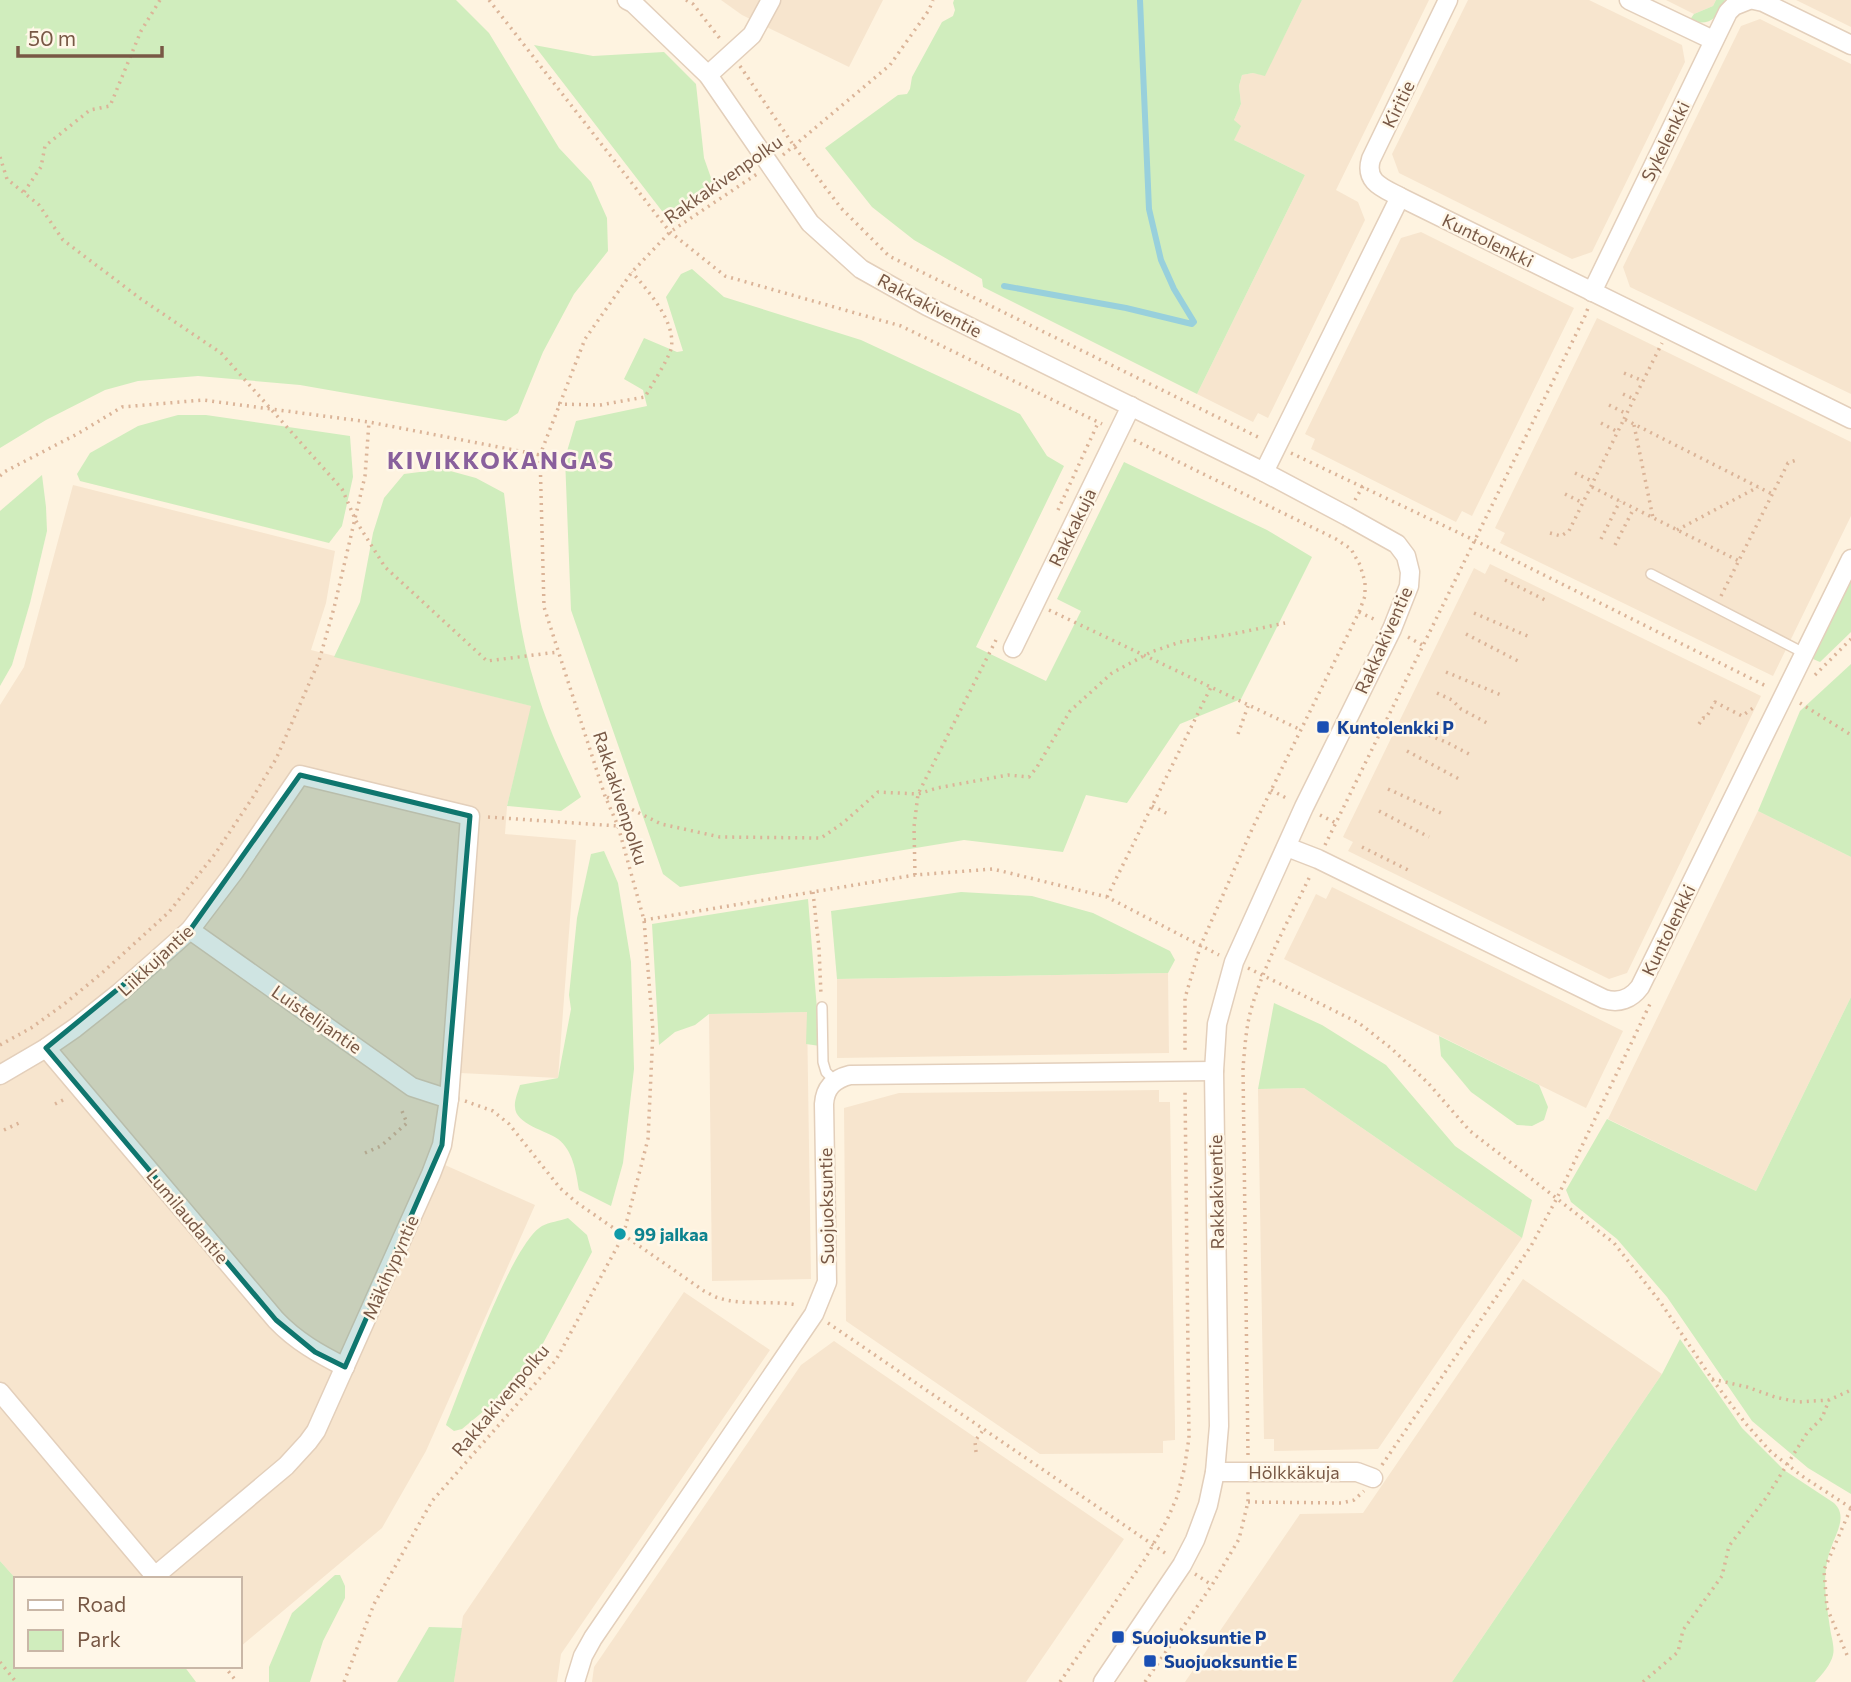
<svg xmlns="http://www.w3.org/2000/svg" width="1851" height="1682" viewBox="0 0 1851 1682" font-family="Commissioner,sans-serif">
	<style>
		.residential { fill: #f7e5ce }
		.green { fill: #d0edbd }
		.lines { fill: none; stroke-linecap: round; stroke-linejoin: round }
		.stream { stroke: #98d0dc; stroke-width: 6 }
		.service-casing { stroke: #e3cfbb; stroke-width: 12 }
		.minor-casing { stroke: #e3cfbb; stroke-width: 21 }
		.path { stroke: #dbb498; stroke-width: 3.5; stroke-dasharray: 2 5; stroke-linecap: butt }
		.service { stroke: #fff; stroke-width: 9 }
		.minor { stroke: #fff; stroke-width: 18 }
		.marked { fill: #0f766e; fill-opacity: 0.2; stroke: #0f766e; stroke-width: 5; stroke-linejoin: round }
		.transit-dot { fill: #1a4fb4; stroke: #fff7e8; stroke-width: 2.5 }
		.culture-dot { fill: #0f9aa8; stroke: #fff7e8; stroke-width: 2.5 }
		.labels { text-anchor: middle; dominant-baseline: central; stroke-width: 5; stroke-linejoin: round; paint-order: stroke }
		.street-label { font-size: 18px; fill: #785845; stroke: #fff7e8 }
		.transit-label { font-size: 18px; font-weight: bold; fill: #164399; stroke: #fff7e8; text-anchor: start }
		.culture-label { font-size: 18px; font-weight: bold; fill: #0d838f; stroke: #fff7e8; text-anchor: start }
		.district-label { font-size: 24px; font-weight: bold; letter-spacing: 2px; fill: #89609c; stroke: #fff7e8 }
	</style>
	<rect width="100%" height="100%" fill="#fef3e0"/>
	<g class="residential">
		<polygon points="721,0 883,0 849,67 742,15"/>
		<polygon points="1302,0 1429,0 1336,190 1358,202 1365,220 1268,418 1258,413 1253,422 1197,394 1305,175 1234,140 1234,120 1241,104 1239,86 1242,75 1253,73 1265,75"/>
		<polygon points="1468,0 1589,0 1682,45 1685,62 1592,252 1572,259 1399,173 1392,154"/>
		<polygon points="1666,0 1716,0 1713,6 1694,14"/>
		<polygon points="1796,0 1851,0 1851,27"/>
		<polygon points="1760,19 1851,64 1851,394 1630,287 1623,267 1741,26"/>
		<polygon points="1421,232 1574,308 1472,516 1462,511 1456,522 1311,449 1315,439 1305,434 1401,238"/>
		<polygon points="1597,318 1851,442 1851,516 1773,676 1500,543 1505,533 1495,528"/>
		<polygon points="73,485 335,551 326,603 311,650 532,706 507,806 505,834 576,840 558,1078 460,1073 453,1141 445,1165 535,1205 426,1451 382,1528 240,1647 240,1579 16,1579 0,1561 0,705 24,667"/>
		<polygon points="1490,564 1761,696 1627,973 1609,979 1348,851 1353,842 1343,837 1474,568 1485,574"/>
		<polygon points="1758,811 1851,857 1851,997 1756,1191 1608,1119"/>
		<polygon points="1332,887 1623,1031 1586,1108 1284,959 1316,894 1326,899"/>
		<polygon points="1168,973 1169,1053 837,1058 837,979"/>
		<polygon points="807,1012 811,1279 712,1281 709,1014"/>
		<polygon points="1304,1088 1522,1238 1378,1449 1274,1451 1274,1439 1264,1439 1258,1089"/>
		<polygon points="1159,1090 1159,1102 1170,1102 1175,1428 1175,1440 1163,1441 1163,1453 1040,1454 846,1321 844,1108 899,1093"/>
		<polygon points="1523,1279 1662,1374 1452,1682 1185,1682 1300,1514 1363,1513"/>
		<polygon points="684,1292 770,1350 561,1654 557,1682 454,1682 463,1616"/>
		<polygon points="834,1341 1124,1539 1026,1682 592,1682 594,1667 801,1365"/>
	</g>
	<g class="green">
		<polygon points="0,0 456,0 489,33 559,148 591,182 607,218 608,251 574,294 543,352 518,413 506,421 300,385 198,376 138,381 105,390 46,420 0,448"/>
		<polygon points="954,0 1302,0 1265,76 1253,73 1242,75 1239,86 1241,104 1234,120 1241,126 1234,140 1305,175 1197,394 983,287 982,279 914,240 872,207 825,148 898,95 907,94 910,89 912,77 942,22 953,16 955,10 953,3"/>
		<path d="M 1716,0 L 1725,0 C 1716,19 1711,26 1689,21 L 1694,14 L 1713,6 Z"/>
		<polygon points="534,45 593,56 664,52 696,84 704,158 716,192 672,224"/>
		<polygon points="692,269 724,297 861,340 1020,414 1047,456 1064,466 976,647 1046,681 1081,611 1057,599 1124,462 1267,530 1312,557 1241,699 1180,724 1127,803 1086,795 1063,852 964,840 680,887 663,874 571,610 565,458 576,421 647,406 643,390 624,379 644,338 677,352 683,351 666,297 681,274"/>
		<polygon points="178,415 206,415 350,436 353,477 342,526 329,543 80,481 77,474 90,453 138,426"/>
		<path d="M 443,469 L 476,478 L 504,493 C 512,559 516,625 536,688 C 547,726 564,761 581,797 L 561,811 L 507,806 L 531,706 L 334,657 L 360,602 L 373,533 L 384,498 L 404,474 Z"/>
		<polygon points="42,475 46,507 47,531 30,603 12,665 0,686 0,511"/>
		<polygon points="1851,581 1851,632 1820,662 1813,659"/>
		<polygon points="1851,664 1851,857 1758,811 1800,711"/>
		<path d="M 604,851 L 618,883 L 631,962 L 634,1069 L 623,1163 L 611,1206 L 579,1190 C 576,1171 573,1151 558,1139 C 547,1131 515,1124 515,1107 C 514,1101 518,1092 520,1085 L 558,1078 L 571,1009 L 569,995 L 577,918 L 591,854 Z"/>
		<polygon points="961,892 1032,896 1093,913 1170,951 1175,960 1168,973 837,979 831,911"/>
		<polygon points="808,899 820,1046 806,1044 807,1012 709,1014 695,1025 675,1032 659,1045 652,924"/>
		<polygon points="1851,997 1851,1494 1808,1468 1752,1421 1667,1297 1617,1239 1571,1202 1566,1190 1607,1119 1756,1191"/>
		<polygon points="1274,1003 1322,1025 1386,1065 1455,1146 1532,1200 1522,1238 1304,1088 1258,1089"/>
		<polygon points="1439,1036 1539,1085 1548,1107 1544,1120 1532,1126 1517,1125 1471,1092 1441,1056"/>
		<path d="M 568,1218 L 587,1235 L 592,1252 L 533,1362 L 508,1391 L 462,1429 L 454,1431 L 446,1425 C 462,1386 511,1244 542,1226 C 549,1222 560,1221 568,1218 Z"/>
		<path d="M 1680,1339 L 1742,1428 L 1784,1470 L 1834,1503 C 1848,1516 1836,1533 1831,1548 C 1821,1575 1826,1600 1830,1628 C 1831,1636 1835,1647 1833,1655 C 1831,1664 1822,1675 1815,1682 L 1452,1682 L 1662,1374 Z"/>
		<polygon points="0,1561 16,1579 16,1666 184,1666 196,1682 0,1682"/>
		<polygon points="335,1575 340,1575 345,1586 345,1598 323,1641 310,1682 269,1682 269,1667 292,1613"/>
		<polygon points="429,1627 462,1628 454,1682 397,1682"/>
	</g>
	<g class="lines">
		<polyline class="stream" points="1004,286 1126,308 1192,324 1194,322 1174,289 1161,260 1149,209 1140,0"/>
		<defs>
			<g id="service">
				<polyline points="1651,574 1804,653"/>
				<polyline points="822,1007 823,1062 826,1072 835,1081"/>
			</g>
			<g id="minor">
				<polyline points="627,0 633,3 708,75 810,223 861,269 927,306 1264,472 1347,516 1397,544 1406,556 1410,572 1409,586 1392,629 1304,807 1234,962 1217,1024 1214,1071 1219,1426 1215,1472 1208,1505 1195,1540 1182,1565 1103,1682"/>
				<polyline points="1629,0 1713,40"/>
				<polyline points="1754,0 1763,2 1851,45"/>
				<polyline points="708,75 752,35 771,0"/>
				<path d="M 1400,197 C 1383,188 1364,182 1371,159 L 1448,0"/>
				<polyline points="1592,292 1728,12 1734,6 1749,0"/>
				<path d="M 1264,472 L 1400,197 C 1550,271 1701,344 1851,419"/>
				<polyline points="1013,648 1131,406"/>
				<path d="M 1287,847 L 1318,859 L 1604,999 C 1619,1004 1631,999 1640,987 L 1851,559"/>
				<polyline points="190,930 412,1087 449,1099"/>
				<path d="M 46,1048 L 276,1320 C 296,1341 319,1354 345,1367"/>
				<polyline points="0,1075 46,1048 75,1028 119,993 190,930 234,872 300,775 470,816 449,1099 442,1145 431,1174 316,1431 308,1442 286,1466 155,1576 0,1392"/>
				<polyline points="1215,1472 1357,1472 1373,1478"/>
				<path d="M 575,1682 L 583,1656 L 593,1638 L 814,1314 L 827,1282 L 824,1104 C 825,1088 834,1079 850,1075 L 1214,1071"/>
			</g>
		</defs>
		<use href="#service" class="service-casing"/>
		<use href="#minor" class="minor-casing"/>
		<g class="path">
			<polyline points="489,0 670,232 725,276 901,326 1102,424"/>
			<polyline points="686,0 693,4 721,40"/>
			<polyline points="740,66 794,146 841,208 889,256 1262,439"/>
			<polyline points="783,155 890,65 929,10 933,0"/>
			<polyline points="0,157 7,179 39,205 63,240 141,299 221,353 342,489 356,521 385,567 487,661 558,652"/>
			<polyline points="24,192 41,167 45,146 90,110 110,106 141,31 160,0"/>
			<polyline points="1624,373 1643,381"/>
			<polyline points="1623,394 1634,399"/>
			<path d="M 558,404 L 600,405 L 645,397 C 651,386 668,360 671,349 C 677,322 647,290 632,272"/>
			<polyline points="1609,405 1627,414"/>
			<polyline points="1624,419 1662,343"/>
			<polyline points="1601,423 1618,432"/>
			<polyline points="1634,425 1653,518"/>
			<polyline points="1134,440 1336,539 1351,549 1360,565 1365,582 1365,596 1359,612 1253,827 1200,947 1185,998 1185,1054"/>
			<polyline points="1291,453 1476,541 1768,687"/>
			<polyline points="1575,473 1594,482"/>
			<polyline points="0,476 4,472 79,433 122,407 203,400 369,422 540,455"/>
			<polyline points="1592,487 1739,561"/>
			<polyline points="1565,494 1583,503"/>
			<polyline points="1355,500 1363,486"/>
			<polyline points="1058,510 1098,423"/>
			<polyline points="1677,530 1758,487"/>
			<polyline points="1550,533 1561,536 1569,531 1624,419 1772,494"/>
			<polyline points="1601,539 1620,501"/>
			<polyline points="1615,545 1634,508"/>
			<polyline points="1505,580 1547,601"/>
			<polyline points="1721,596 1788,463 1799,459"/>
			<polyline points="1049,610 1301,730"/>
			<polyline points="1359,612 1376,620"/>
			<polyline points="1474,613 1530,637"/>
			<polyline points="1466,634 1518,661"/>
			<polyline points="1408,637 1424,646"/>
			<polyline points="1446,672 1501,695"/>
			<polyline points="1815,675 1851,639"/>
			<polyline points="1437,693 1452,700 1461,709 1487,723"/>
			<polyline points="1800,703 1851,735"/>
			<polyline points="1699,724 1703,718 1706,718 1715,702 1742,716 1753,708"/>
			<polyline points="1416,730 1446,742 1471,755"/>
			<polyline points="1238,734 1248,706"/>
			<polyline points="1407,751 1459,779"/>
			<polyline points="1388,789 1441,813"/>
			<polyline points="1271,790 1288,799"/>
			<polyline points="607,797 661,824 720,837 821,838 843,823 878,792 918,794 937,788 1008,775 1029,777 1037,767 1070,711 1112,673 1151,652 1180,642 1233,634 1285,623"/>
			<polyline points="1152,806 1168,814"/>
			<polyline points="1379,811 1429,837"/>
			<polyline points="1320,815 1336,823"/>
			<polyline points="488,817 618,826"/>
			<polyline points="1325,845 1585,316 1588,308"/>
			<polyline points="1362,847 1412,872"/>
			<polyline points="915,875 914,827 918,794 996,640"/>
			<polyline points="813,892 819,948 821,995"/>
			<polyline points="1107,897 1211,687"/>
			<polyline points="644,920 915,875 993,869 1107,897 1219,955"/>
			<polyline points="1248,968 1359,1023 1392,1049 1428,1083 1470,1131 1614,1243 1661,1303 1712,1379 1746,1424 1771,1452 1802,1476 1851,1508"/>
			<polyline points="0,1045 31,1028 63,1005 102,973 169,912 215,854 253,797 276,759 319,661 334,608 365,476 369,422"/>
			<path d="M 465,1101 L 493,1111 L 509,1124 L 560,1188 L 576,1202 L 704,1291 C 709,1293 714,1297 719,1298 C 744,1306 772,1300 797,1305"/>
			<polyline points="55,1104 67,1098"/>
			<polyline points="4,1130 19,1123"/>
			<polyline points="365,1153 381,1146 407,1123 402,1111"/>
			<polyline points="828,1323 1168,1555"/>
			<polyline points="1712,1379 1747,1387 1775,1397 1798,1402 1829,1400 1851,1390"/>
			<polyline points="976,1452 975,1441 984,1429"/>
			<path d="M 1248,1455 L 1243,1068 C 1245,1046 1246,1024 1253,1003 C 1267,958 1291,916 1311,874"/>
			<polyline points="1382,1465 1531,1246 1557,1198 1650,1004"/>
			<polyline points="1248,1502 1342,1503 1354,1500 1364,1491"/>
			<polyline points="1195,1574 1212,1585"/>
			<polyline points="1847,1655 1827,1608 1824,1570 1851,1508"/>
			<polyline points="0,1662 16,1682"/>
			<polyline points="224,1666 237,1682"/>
			<polyline points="344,1682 374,1604 432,1501 556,1360 623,1236 648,1139 653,1031 644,920 618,826 605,796 544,607 540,455 585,339 632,272 670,232 757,174"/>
			<polyline points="1060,1682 1145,1559 1167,1520 1177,1497 1184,1470 1189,1438 1185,1090"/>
			<polyline points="1145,1682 1212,1585 1239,1539 1248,1502 1248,1490"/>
			<polyline points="1643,1682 1678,1652 1683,1630 1722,1576 1729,1546 1766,1498 1807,1433 1822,1418 1829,1400"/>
		</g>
		<use href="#service" class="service"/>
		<use href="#minor" class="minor"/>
	</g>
	<path class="marked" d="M 300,775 L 470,816 L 442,1145 L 345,1367 L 315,1352 L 276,1320 L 46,1048 L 190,930 Z"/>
	<g class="transit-dot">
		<rect x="1316" y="720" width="14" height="14" rx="3.5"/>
		<rect x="1111" y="1630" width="14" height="14" rx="3.5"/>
		<rect x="1143" y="1654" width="14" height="14" rx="3.5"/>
	</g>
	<circle class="culture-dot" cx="620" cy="1234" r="7"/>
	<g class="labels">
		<g class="street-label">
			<text transform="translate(1398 104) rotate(-64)">Kiritie</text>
			<text transform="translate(1665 141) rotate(-64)">Sykelenkki</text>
			<text transform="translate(723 179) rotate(-35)">Rakkakivenpolku</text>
			<text transform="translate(1488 240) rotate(26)">Kuntolenkki</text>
			<text transform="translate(930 305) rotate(28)">Rakkakiventie</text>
			<text transform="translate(1072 527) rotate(-64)">Rakkakuja</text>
			<text transform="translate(1383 640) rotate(-66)">Rakkakiventie</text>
			<text transform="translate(621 798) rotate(72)">Rakkakivenpolku</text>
			<text transform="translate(1668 930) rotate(-64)">Kuntolenkki</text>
			<text transform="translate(155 960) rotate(-43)">Liikkujantie</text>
			<text transform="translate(317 1019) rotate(35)">Luistelijantie</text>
			<text transform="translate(1216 1192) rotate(-91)">Rakkakiventie</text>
			<text transform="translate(826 1206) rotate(-91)">Suojuoksuntie</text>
			<text transform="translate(188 1216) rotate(50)">Lumilaudantie</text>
			<text transform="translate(390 1267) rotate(-66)">Mäkihypyntie</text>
			<text transform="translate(500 1400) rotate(-50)">Rakkakivenpolku</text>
			<text x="1294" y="1472">Hölkkäkuja</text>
		</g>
		<g class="transit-label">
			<text x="1337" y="727">Kuntolenkki P</text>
			<text x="1132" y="1637">Suojuoksuntie P</text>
			<text x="1164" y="1661">Suojuoksuntie E</text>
		</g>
		<g class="culture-label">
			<text x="634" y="1234">99 jalkaa</text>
		</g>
		<g class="district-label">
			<text x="501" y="459">KIVIKKOKANGAS</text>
		</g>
	</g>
	<rect x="14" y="1577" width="228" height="91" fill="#fff7e8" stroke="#c9b7a7" stroke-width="2"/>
	<rect x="28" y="1600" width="35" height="10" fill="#ffffff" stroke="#c9b7a7" stroke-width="2"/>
	<text x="77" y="1612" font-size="21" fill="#785845">Road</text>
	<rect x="28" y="1630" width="35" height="21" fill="#d0edbd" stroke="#c9b7a7" stroke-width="2"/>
	<text x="77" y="1647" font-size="21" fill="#785845">Park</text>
	<path d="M18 46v10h144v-10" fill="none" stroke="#785845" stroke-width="3.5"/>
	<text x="28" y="46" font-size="21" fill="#785845" stroke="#fff7e8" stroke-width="5" paint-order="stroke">50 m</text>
</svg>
